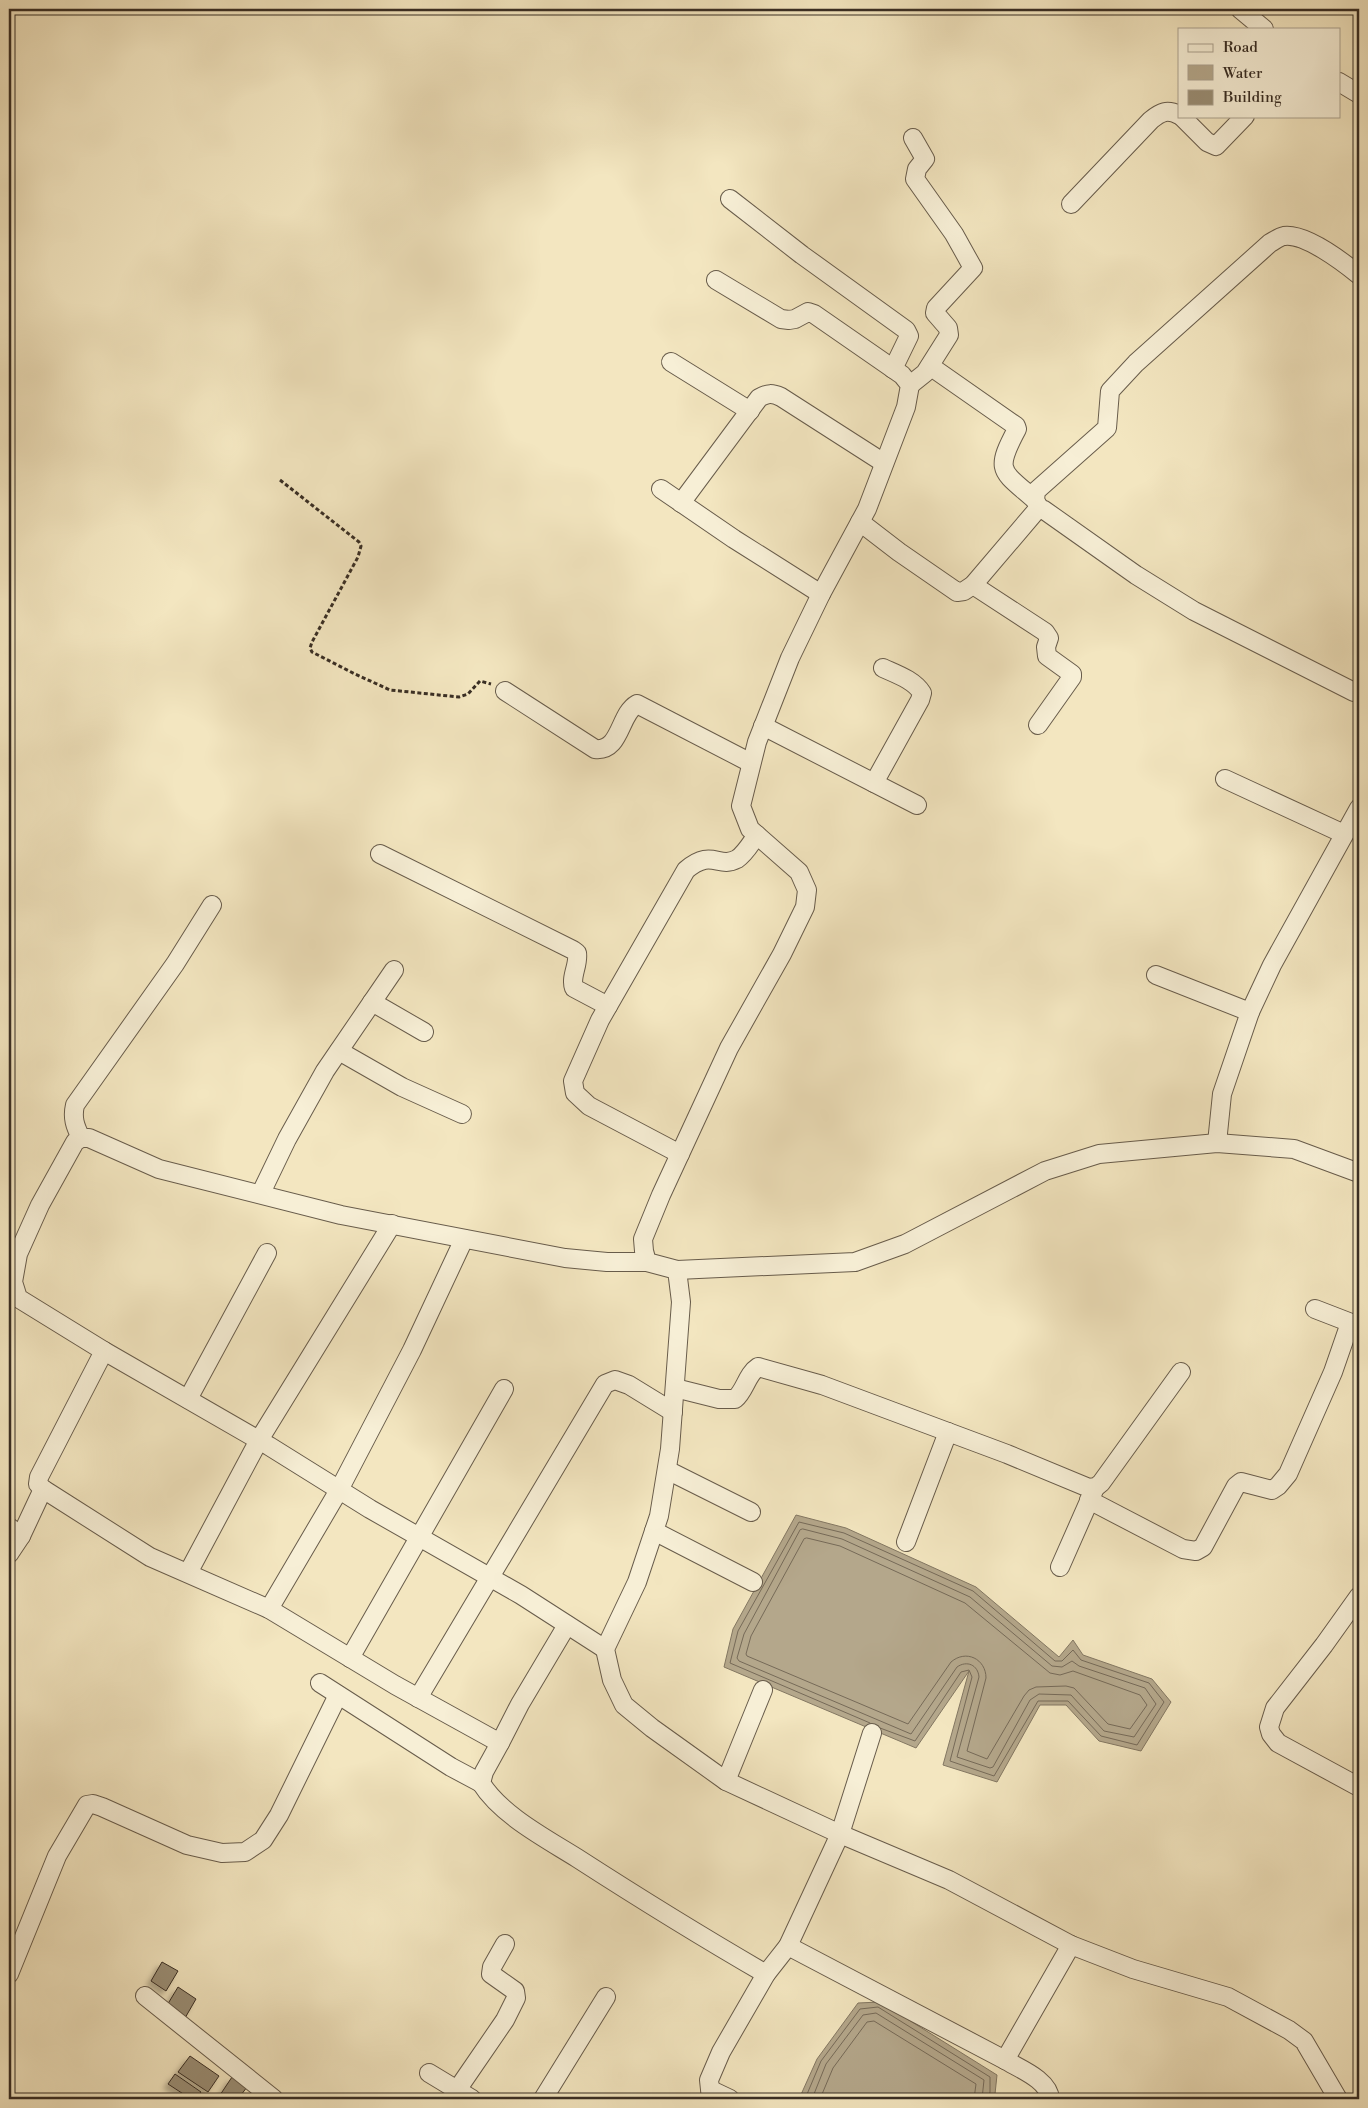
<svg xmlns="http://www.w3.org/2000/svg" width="1368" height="2108" viewBox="0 0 1368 2108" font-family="'Libre Bodoni',serif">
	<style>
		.water { fill: #b4a78b; stroke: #837762 }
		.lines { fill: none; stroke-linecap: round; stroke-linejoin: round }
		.shore { stroke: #766a58; stroke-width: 1 }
		.building { fill: #9a8e75; stroke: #392e24; filter: url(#shadow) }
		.street-casing { stroke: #685c4b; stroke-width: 20 }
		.path { stroke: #392e24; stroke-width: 3; stroke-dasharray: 4 2.5; stroke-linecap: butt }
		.street { stroke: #f7efd6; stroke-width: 18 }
	</style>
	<defs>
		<filter id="shadow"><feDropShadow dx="-4.5" dy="4.5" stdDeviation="2.5" flood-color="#0004"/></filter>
	</defs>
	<rect width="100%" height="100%" fill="#f3e6c0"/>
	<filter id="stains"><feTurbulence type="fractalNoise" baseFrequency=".004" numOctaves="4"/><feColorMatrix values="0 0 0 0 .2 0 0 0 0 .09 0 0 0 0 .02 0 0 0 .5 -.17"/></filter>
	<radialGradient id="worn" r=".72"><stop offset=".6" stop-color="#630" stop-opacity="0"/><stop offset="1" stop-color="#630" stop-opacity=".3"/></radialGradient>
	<g class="water">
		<polygon points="796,1515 846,1528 976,1587 1059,1657 1073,1640 1083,1655 1152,1679 1171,1702 1141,1751 1099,1741 1066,1705 1040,1705 997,1782 943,1765 969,1671 916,1748 724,1667 733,1629"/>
		<polygon points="880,2002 997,2075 995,2094 992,2099 799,2099 817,2059 858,2003"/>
	</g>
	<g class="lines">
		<g class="shore">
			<path d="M 803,1529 L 842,1539 L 970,1597 L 1052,1666 L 1062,1667 L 1072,1661 L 1079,1666 L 1145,1688 L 1156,1704 L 1134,1737 L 1104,1731 L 1071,1695 L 1039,1694 L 1030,1700 L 993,1767 L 990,1768 L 957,1757 L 979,1677 C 978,1665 967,1660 957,1667 L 911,1734 L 739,1661 L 737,1658 L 744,1634 L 800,1530 Z"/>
			<path d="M 807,1538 L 840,1546 L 965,1603 L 1050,1673 L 1060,1675 L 1073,1671 L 1140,1695 L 1147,1705 L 1130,1729 L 1108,1724 L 1074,1688 L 1066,1686 L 1036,1687 L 1029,1690 L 1024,1696 L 987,1759 L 967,1751 L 986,1678 C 986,1659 966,1649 951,1662 L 908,1724 L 747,1656 L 746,1654 L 751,1636 L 804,1539 Z"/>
			<polyline points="870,1723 730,1663 738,1631 799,1522 844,1533 973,1591 1055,1661 1062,1661 1073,1650 1081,1660 1149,1683 1164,1702 1137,1745 1101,1736 1068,1701 1038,1701 994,1776 950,1761 972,1677 969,1670 961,1672 915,1741 880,1728"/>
			<polyline points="805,2099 821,2061 860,2009 878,2007 990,2077 990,2092 988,2099"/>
			<polyline points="812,2099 826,2064 863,2015 876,2013 984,2080 982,2099"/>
			<polyline points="820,2099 833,2068 867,2022 874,2021 976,2084 974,2099"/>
		</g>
	</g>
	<g class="building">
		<polygon points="162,1962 178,1971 166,1991 151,1981"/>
		<polygon points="178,1987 196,1999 185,2018 166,2007"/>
		<polygon points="190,2056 219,2076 208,2092 178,2072"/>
		<polygon points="175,2074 201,2092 196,2099 191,2099 168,2084"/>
		<polygon points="232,2077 247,2087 238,2099 220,2099 218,2098"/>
	</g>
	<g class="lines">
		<defs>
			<g id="street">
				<polyline points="1240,9 1264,29"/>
				<polyline points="1339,82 1359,94"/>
				<polyline points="1181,116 1207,142 1216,146 1245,116"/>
				<polyline points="730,199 802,255 906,330 909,336 893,369"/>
				<path d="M 1071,204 L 1151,120 C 1161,112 1167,109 1179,115"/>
				<polyline points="716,280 781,319 789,320 795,319 808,312 814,314 902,375 910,385 906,407 867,509 821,594 790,658 757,742 741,806 750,829 799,872 807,890 805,907 782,954 729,1048 661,1195 643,1239 644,1251 647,1262 677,1270 681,1302 670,1449 659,1516 637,1582 605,1649 612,1680 624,1705 652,1728 726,1781 840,1834 949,1880 1071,1945 1133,1969 1228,1997 1289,2030 1304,2041 1338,2099"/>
				<polyline points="671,362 750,411"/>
				<path d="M 930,366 L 1016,426 L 1017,429 C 994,472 1001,470 1035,500"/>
				<polyline points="910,385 925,373 949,335 948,328 935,313 936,308 973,268 954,234 915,179 917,169 925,159 913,138"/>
				<polyline points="661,489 734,539 821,594"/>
				<path d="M 681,503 L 759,398 C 768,393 772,393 781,397 L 884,463"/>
				<path d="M 1040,509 L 1035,500 L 1036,491 L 1107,428 L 1110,391 L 1136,363 L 1270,243 C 1274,241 1279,237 1284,236 C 1305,233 1343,262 1359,275"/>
				<polyline points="860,522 899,552 957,592 964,591 973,585 1036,511 1040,509 1044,510 1136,575 1194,611 1354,692 1359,692"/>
				<polyline points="973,585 1045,632 1049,638 1046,647 1047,656 1072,674 1072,677 1038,725"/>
				<path d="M 505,691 L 595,749 C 621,752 619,714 637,704 L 751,763"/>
				<polyline points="763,726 917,805"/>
				<polyline points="1225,779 1344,834"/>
				<path d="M 874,783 L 920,700 L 922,693 C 914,680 896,674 883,668"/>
				<path d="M 380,854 L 573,950 L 577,953 C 579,965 570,977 574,988 L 608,1006"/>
				<polyline points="1156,975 1250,1012"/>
				<polyline points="372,1002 424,1032"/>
				<polyline points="339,1051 402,1087 462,1114"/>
				<path d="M 81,1138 C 75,1126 72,1118 75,1105 L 175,964 L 212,905"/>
				<polyline points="1217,1143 1222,1094 1250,1012 1272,965 1359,808"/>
				<path d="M 680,1154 L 589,1106 L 575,1093 L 573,1081 L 600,1020 L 686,870 C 712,848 718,869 737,859 C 745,854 751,843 757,835"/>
				<polyline points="261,1193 287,1139 325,1071 394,970"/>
				<polyline points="677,1270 855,1262 905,1244 1045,1171 1099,1154 1217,1143 1294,1149 1359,1173"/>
				<polyline points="1315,1309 1359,1326"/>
				<polyline points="104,1351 39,1477 38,1484 43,1489 150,1557 269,1609 395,1685 500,1743 520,1704 567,1625"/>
				<path d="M 675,1388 L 719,1399 L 735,1399 C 745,1391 747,1374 758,1367 L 822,1385 L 1007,1454 L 1089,1488 L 1096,1487 L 1101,1483 L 1181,1372"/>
				<polyline points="188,1399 267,1253"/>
				<polyline points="667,1470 751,1512"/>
				<polyline points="1089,1500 1183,1549 1196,1551 1203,1547 1236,1486 1241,1482 1272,1490 1278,1486 1288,1474 1333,1372 1350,1323"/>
				<polyline points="9,1527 21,1536"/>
				<polyline points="654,1531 753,1582"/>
				<polyline points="906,1542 948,1432"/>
				<polyline points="9,1554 21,1536 43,1489"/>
				<polyline points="1060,1567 1094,1490"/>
				<polyline points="188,1573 259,1440 392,1224"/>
				<polyline points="1359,1596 1324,1645 1275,1708 1269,1727 1271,1734 1278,1743 1359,1787"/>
				<polyline points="269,1609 339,1490 412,1350 464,1239"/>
				<polyline points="605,1649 521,1595 370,1509 269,1446 104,1351 18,1298 13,1282 18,1254 40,1205 75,1142 81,1138 89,1138 159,1169 341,1215 565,1258 607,1262 647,1262"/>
				<polyline points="350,1658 504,1389"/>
				<polyline points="320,1683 451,1767 481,1783"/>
				<polyline points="418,1698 605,1384 615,1380 629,1385 673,1412"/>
				<path d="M 500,1743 L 484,1772 L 481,1783 C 501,1815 545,1838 577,1858 C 639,1898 702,1937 766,1974"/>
				<polyline points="726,1781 763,1690"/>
				<polyline points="788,1946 1005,2060"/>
				<polyline points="9,1974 57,1856 87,1805 93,1804 102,1807 187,1845 222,1853 245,1852 263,1840 279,1815 338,1695"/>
				<polyline points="145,1996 274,2099"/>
				<polyline points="429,2073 472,2099"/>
				<polyline points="457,2090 505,2020 516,1998 515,1991 491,1974 492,1967 505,1944"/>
				<polyline points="711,2090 730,2099"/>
				<polyline points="543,2099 606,1997"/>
				<polyline points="711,2099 709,2080 721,2052 766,1974 788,1946 840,1834 872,1733"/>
				<path d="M 1050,2099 C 1049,2080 1020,2069 1005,2060 L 1071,1945"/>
			</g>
		</defs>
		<use href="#street" class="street-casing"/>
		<polyline class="path" points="280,480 359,542 361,546 358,557 312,642 310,648 312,652 355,674 390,690 459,697 468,694 480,681 491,684"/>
		<use href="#street" class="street"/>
	</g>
	<rect width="1368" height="2108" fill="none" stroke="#f3e6c0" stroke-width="30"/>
	<rect x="10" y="10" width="1348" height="2088" fill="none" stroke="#392e24" stroke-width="2.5"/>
	<rect x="15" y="15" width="1338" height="2078" fill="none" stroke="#392e24"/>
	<rect x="1178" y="28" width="162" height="90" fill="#f7efd6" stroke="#aba28f"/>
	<rect x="1188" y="44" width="25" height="8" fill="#f7efd6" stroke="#aba28f"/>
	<text x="1223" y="52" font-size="15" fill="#392e24">Road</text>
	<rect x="1188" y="65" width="25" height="15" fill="#b4a78b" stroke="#aba28f"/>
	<text x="1223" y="78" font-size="15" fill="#392e24">Water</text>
	<rect x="1188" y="90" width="25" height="15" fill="#9a8e75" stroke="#aba28f"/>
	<text x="1223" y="102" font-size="15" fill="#392e24">Building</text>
	<rect width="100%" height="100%" filter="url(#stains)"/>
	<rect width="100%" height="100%" fill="url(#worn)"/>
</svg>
